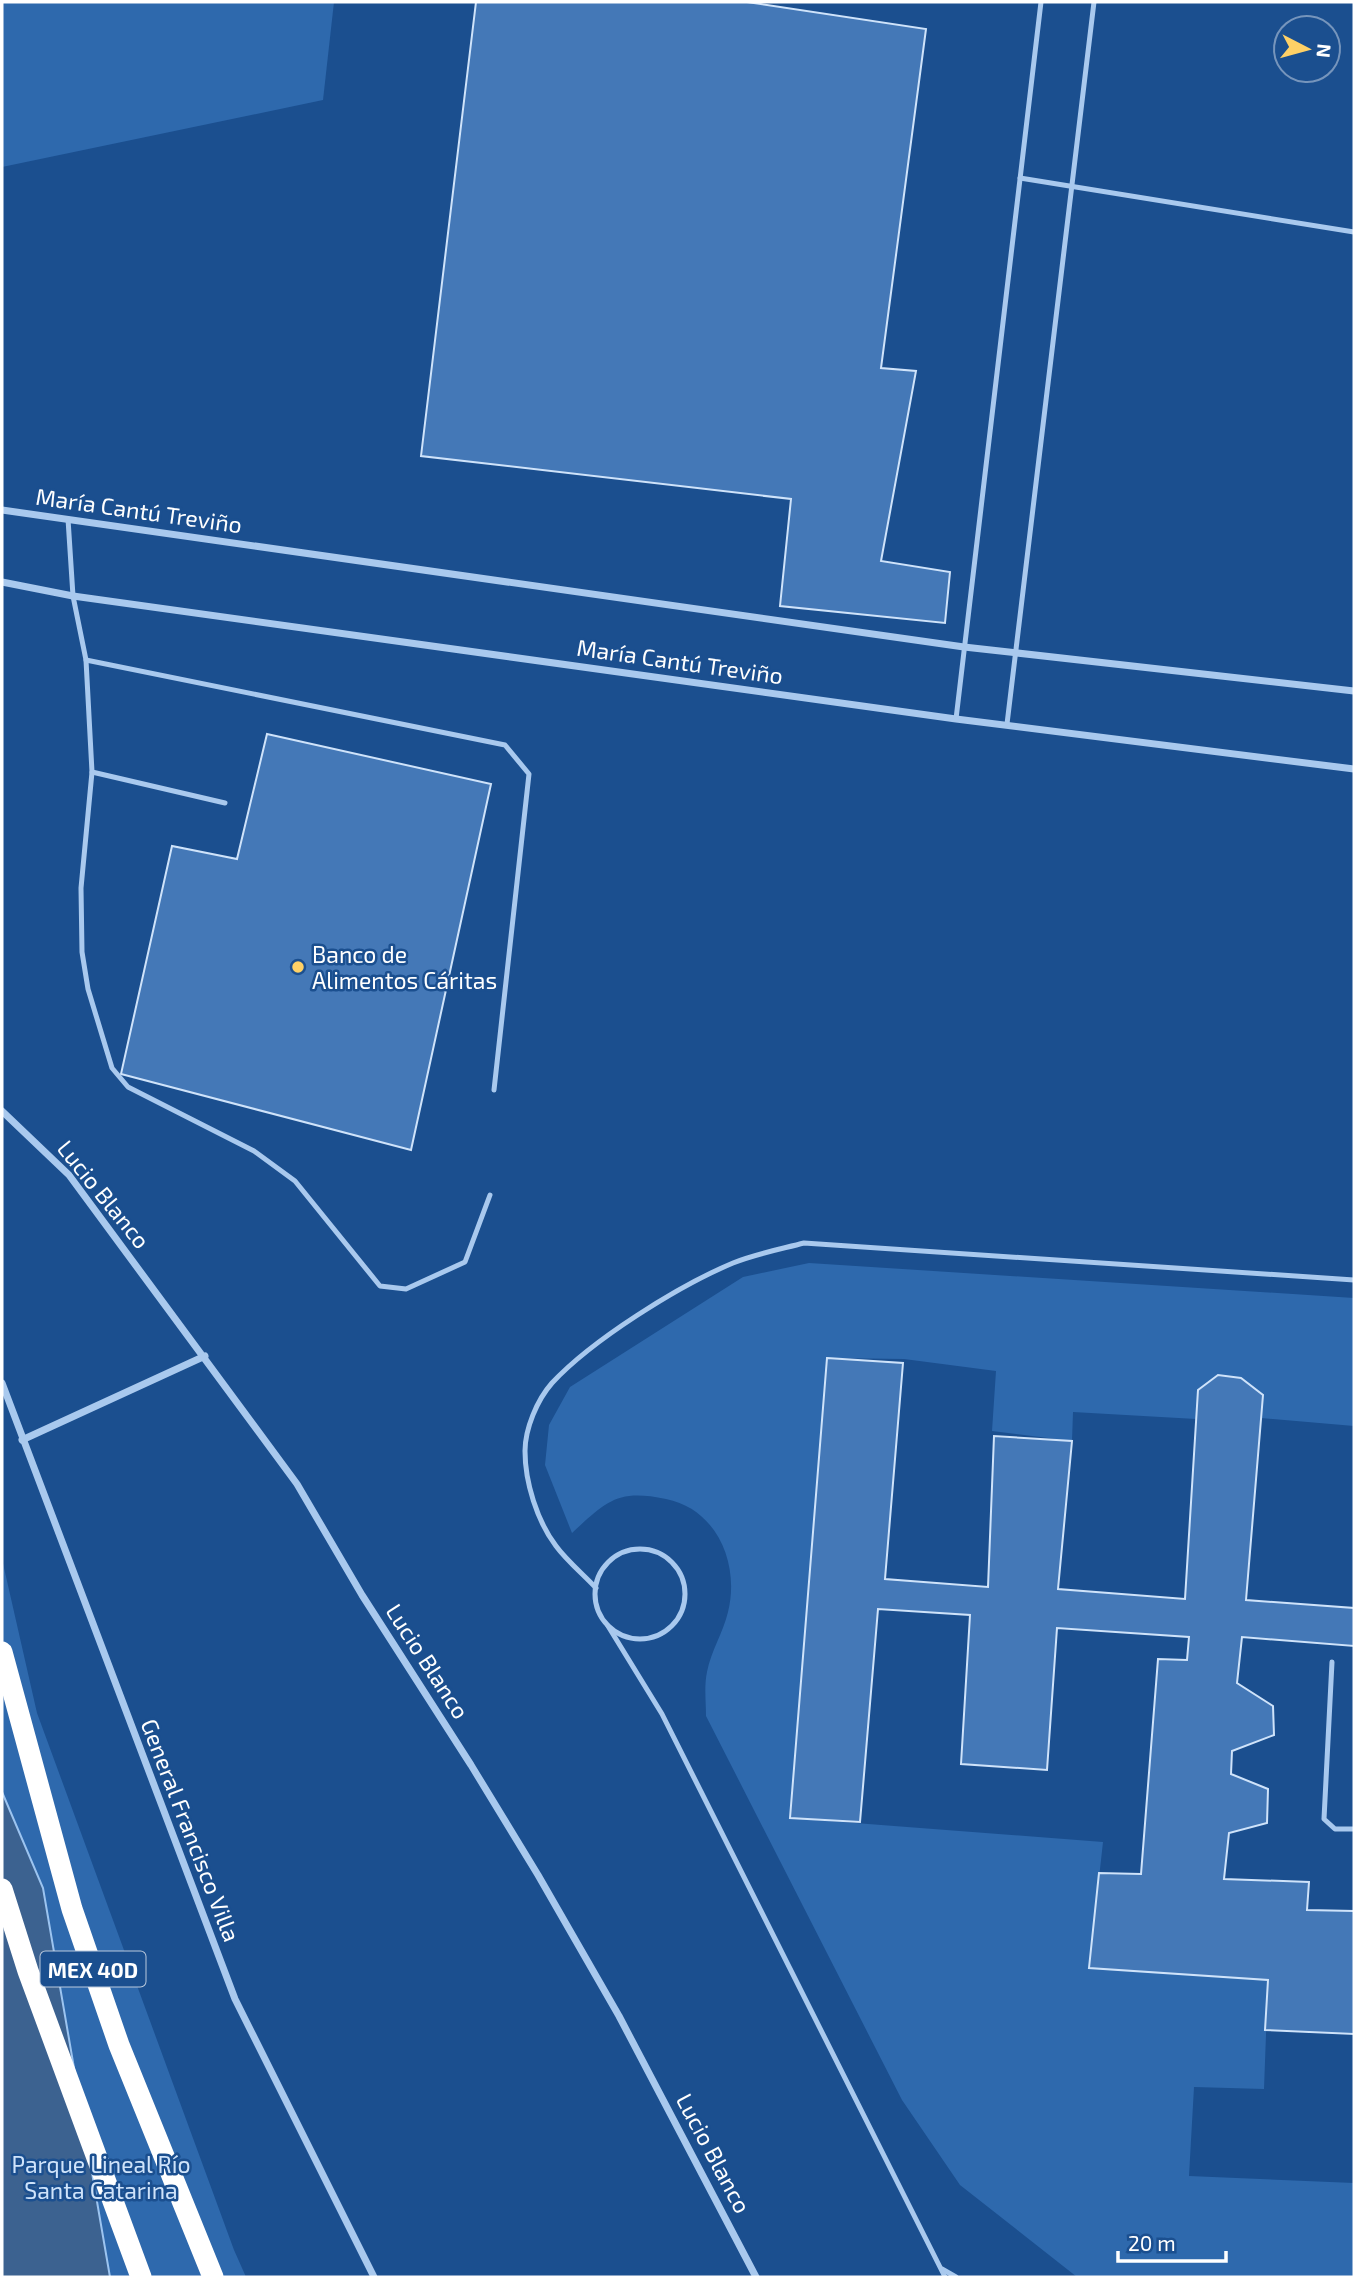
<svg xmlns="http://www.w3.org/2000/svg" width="1356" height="2279" viewBox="0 0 1356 2279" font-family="'Exo 2',sans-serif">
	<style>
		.green { fill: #2e69ad }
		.water { fill: #3c6290; stroke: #9cc4f0; stroke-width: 2 }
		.building { fill: #4478b7; stroke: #cfe3fa; stroke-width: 2 }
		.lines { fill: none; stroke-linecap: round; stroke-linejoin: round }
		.service { stroke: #a9c9ee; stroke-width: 5 }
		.minor { stroke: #a9c9ee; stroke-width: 7 }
		.motorway { stroke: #fff; stroke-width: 21 }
		.poi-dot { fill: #ffd166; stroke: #1b4f8f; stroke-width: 2.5 }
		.labels { text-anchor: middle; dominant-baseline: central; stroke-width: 5; stroke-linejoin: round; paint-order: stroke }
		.shield { fill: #1b4f8f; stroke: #bbcadd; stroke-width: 2 }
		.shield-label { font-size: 21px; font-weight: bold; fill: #fff }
		.street-label { font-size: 23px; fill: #fff; stroke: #1b4f8f }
		.poi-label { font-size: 23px; fill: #fff; stroke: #1b4f8f; text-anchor: start }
		.park-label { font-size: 23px; fill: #cfe3fa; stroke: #1b4f8f }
	</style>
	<rect width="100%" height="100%" fill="#1b4f8f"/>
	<g class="green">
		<polygon points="2,2 334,2 323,100 2,167"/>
		<path d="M 809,1263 L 1354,1298 L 1354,1426 L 1261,1418 L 1262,1395 L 1241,1378 L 1218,1375 L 1196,1419 L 1073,1412 L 1072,1441 L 992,1431 L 996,1371 L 904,1359 L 827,1358 L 790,1818 L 1103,1842 L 1089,1968 L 1268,1980 L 1264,2089 L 1194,2087 L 1189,2176 L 1354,2183 L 1354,2277 L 1077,2277 L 960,2185 L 902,2100 L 706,1716 C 706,1702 704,1686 707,1672 C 711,1651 723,1633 728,1612 C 740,1564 717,1509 666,1499 C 617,1489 607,1501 572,1533 L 545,1465 L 549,1425 L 570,1387 L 743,1277 Z"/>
		<polygon points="2,1559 37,1713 234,2250 246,2277 2,2277"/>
	</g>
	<polygon class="water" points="2,1792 43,1888 110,2277 2,2277"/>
	<g class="building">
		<polygon points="476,2 747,2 926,29 881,368 916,371 881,561 950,572 945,623 780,606 791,499 421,456"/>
		<polygon points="267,734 491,784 411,1150 121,1074 172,846 237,859"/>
		<polygon points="827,1358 903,1363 885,1579 988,1587 994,1436 1072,1441 1058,1589 1185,1599 1198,1390 1218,1375 1241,1378 1263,1395 1246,1600 1354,1608 1354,1646 1242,1637 1237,1683 1273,1706 1274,1735 1232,1751 1231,1774 1268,1789 1267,1823 1229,1833 1224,1879 1309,1882 1307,1910 1354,1911 1354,2034 1265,2030 1268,1980 1089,1968 1099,1873 1141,1874 1158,1659 1187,1660 1189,1637 1057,1628 1047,1770 961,1764 970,1615 878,1609 860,1822 790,1818"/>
	</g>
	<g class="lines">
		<g class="service">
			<polyline points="1020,178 1354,232"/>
			<polyline points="68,519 73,596 86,660 92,772 81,888 82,952 88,989 112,1068 128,1087 254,1151 295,1181 380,1286 406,1289 465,1262 490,1195"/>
			<polyline points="86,660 505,745 529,774 494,1090"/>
			<polyline points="956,719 1041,2"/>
			<polyline points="1007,724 1094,2"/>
			<polyline points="92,772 225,803"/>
			<circle cx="640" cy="1594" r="45"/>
			<path d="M 596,1588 C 583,1574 567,1561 556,1546 C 537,1521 525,1482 525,1451 C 525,1429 537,1400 552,1383 C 592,1340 678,1286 733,1263 C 755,1254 781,1249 804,1243 L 1354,1280"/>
			<polyline points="608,1626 662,1714 945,2277"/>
			<polyline points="1332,1662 1324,1819 1335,1829 1354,1829"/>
			<polyline points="942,2269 956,2277"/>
		</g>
		<g class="minor">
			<polyline points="2,510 964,647 1354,691"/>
			<polyline points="2,582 73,596 956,719 1354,769"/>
			<polyline points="2,1111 69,1175 297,1484 362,1595 471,1765 538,1875 619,2016 756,2277"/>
			<polyline points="2,1383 235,1999 374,2277"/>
			<polyline points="22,1440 205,1356"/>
		</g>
		<g class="motorway">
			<polyline points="2,1652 72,1909 119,2045 213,2277"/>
			<polyline points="2,1889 28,1971 141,2277"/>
		</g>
	</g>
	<circle class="poi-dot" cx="298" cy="967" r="7"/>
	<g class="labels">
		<rect class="shield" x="40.5" y="1951.5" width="105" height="35" rx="5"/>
		<g class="shield-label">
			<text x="93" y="1969">MEX 40D</text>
		</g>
		<g class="street-label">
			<text transform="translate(139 510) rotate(8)">María Cantú Treviño</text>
			<text transform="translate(680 661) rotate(8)">María Cantú Treviño</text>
			<text transform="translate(104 1194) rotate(51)">Lucio Blanco</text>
			<text transform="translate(428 1661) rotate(57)">Lucio Blanco</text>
			<text transform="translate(191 1830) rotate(69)">General Francisco Villa</text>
			<text transform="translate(714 2153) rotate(62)">Lucio Blanco</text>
		</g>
		<g class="poi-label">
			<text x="312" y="954">Banco de<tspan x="312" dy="26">Alimentos Cáritas</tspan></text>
		</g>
		<g class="park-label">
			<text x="101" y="2164">Parque Lineal Río<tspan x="101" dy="26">Santa Catarina</tspan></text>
		</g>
	</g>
	<rect width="1356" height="2279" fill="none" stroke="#ffffff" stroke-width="7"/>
	<g transform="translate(1307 49) rotate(96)"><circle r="33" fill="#1b4f8f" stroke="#7695bc" stroke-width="2"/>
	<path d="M0-5L12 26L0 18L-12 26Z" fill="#ffd166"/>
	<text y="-10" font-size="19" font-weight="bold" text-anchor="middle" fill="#ffffff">N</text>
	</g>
	<path d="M1118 2251v10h108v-10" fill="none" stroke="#ffffff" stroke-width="3.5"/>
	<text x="1128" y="2251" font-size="21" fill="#ffffff" stroke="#1b4f8f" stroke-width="5" paint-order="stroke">20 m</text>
</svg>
